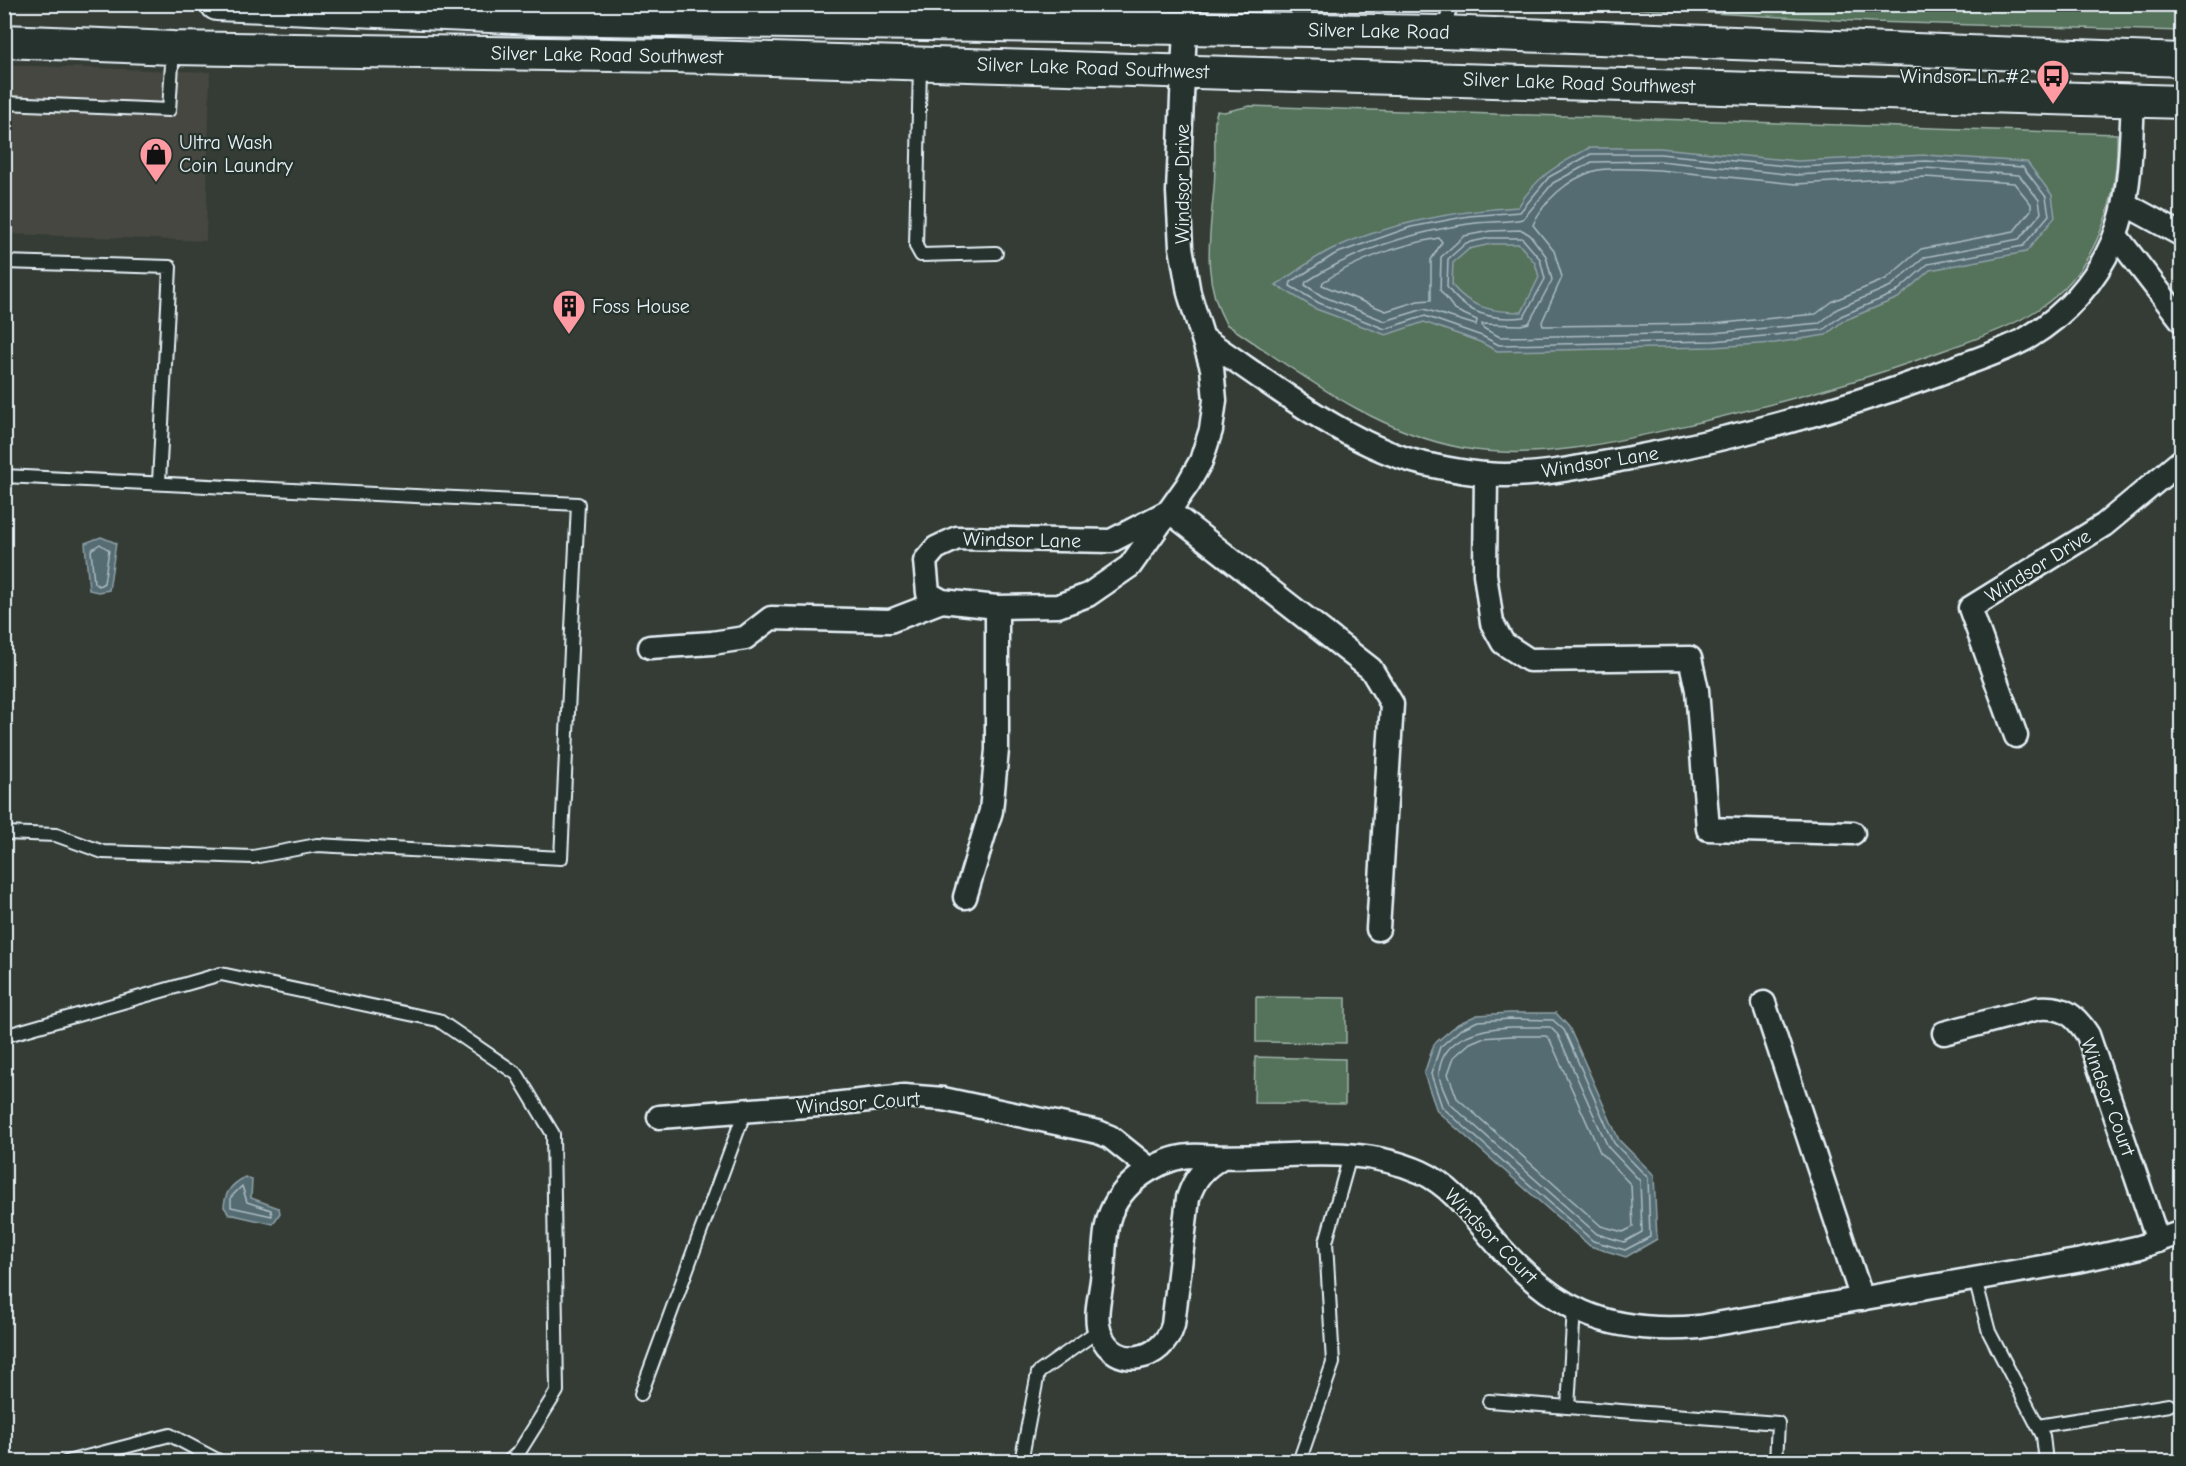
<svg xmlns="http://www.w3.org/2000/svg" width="2186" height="1466" viewBox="0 0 2186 1466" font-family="'Comic Neue',sans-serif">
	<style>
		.built { fill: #45473f }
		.green { fill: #54725a; stroke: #9eb2a9; stroke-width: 1.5 }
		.water { fill: #556c73; stroke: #90a1a8; stroke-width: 1.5; fill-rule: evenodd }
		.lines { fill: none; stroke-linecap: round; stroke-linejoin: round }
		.shore { stroke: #adbcc3; stroke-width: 1.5 }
		.service-casing { stroke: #e8f1f8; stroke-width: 16 }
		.minor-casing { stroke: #e8f1f8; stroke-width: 27 }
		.secondary-casing { stroke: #e8f1f8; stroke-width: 36 }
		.service { stroke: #26332d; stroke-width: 12 }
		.minor { stroke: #26332d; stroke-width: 22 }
		.secondary { stroke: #26332d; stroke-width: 32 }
		.labels { text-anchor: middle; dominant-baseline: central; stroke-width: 4.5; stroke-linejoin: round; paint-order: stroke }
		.street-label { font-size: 20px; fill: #e8f1f8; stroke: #26332d }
		.poi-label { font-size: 20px; fill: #e8f1f8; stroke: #26332d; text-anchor: start }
	</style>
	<rect width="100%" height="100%" fill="#343c35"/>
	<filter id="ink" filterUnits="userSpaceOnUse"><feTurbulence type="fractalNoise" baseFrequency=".0167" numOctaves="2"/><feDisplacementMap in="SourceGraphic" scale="12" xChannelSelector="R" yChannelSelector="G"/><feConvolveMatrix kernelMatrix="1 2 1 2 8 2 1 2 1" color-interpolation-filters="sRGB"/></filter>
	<g filter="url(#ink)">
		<polygon class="built" points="5,65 210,72 206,241 5,234"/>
		<g class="green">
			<polygon points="2181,4 2182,31 1873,22 1570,5"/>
			<path d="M 1250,106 L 2117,134 C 2119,199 2097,270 2040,308 C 2011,328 1975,339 1942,351 C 1863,381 1782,402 1700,422 C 1624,440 1540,462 1462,448 C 1372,431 1300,373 1226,324 C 1201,279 1210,236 1214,188 C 1216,165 1214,142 1215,119 L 1217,111 L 1224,112 Z"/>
			<polygon points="1256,997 1346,998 1346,1043 1256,1042"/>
			<polygon points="1255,1057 1345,1059 1345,1104 1254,1103"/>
		</g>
		<g class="water">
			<path d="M 1589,148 L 1660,148 L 1797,161 L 1926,155 L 2027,162 L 2052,195 L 2055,217 L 2026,252 L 1930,270 L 1898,298 L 1843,321 L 1826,335 L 1775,343 L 1714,347 L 1497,351 L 1480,342 L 1424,322 L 1386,335 L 1316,309 L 1276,285 C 1295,273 1314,257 1334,248 C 1393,222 1454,211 1518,207 C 1537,175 1558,165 1589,148 ZM 1491,244 L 1519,244 L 1535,263 L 1539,277 L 1522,312 C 1493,312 1470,308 1452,285 L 1453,263 L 1469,249 Z"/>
			<polygon points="101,537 116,543 109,590 98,592 89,590 85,543"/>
			<polygon points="1510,1013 1556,1013 1569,1027 1619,1140 1654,1175 1657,1239 1626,1257 1590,1246 1437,1111 1424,1074 1434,1044 1458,1024 1477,1015"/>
			<path d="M 245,1177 L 252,1180 L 251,1198 L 279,1208 L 280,1213 L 273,1224 L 229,1214 L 224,1207 C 225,1192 231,1185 245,1177 Z"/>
		</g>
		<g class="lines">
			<g class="shore">
				<polygon points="1591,154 1660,154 1797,167 1926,161 2023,167 2046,197 2049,215 2023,246 1928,264 1895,293 1841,316 1823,330 1714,341 1499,345 1482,336 1425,316 1385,329 1319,303 1290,286 1291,282 1335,254 1411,227 1469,216 1520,212 1549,177"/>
				<path d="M 1659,161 L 1796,175 L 1925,168 L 2019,175 L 2039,200 L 2041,213 L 2019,239 L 1925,257 L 1891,286 L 1837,309 L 1820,323 L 1713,333 L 1500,337 L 1483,328 L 1482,324 L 1521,325 L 1529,323 L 1552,280 L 1546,256 L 1530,235 L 1522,230 L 1490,231 L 1464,236 L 1441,257 L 1440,290 L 1455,310 L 1477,320 L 1476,325 L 1424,309 L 1385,321 L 1322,296 L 1305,285 L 1306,282 C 1355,250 1410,233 1468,224 C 1486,221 1505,223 1523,219 L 1553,183 L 1592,162 Z"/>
				<path d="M 1659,170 L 1796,184 L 1925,177 L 2014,183 L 2031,204 L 2031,210 L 2014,231 L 1921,249 L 1886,279 L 1833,301 L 1816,314 L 1713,324 L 1543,326 L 1542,322 L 1562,277 L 1554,251 L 1533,225 C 1543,201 1568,179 1594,171 C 1609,166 1642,170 1659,170 Z"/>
				<path d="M 1439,238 L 1442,242 L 1431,260 L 1431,300 L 1418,301 L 1386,311 L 1322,285 L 1323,282 C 1356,260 1399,245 1439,238 Z"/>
				<path d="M 1490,238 L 1522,238 L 1540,259 L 1545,279 L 1524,317 C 1493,321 1465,313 1447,287 L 1448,259 L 1466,243 Z"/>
				<polygon points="100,544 109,550 104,583 99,586 94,583 91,550"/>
				<polygon points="1511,1019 1553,1020 1564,1030 1614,1143 1648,1178 1650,1237 1625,1250 1593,1241 1442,1107 1431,1074 1440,1047 1461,1029 1478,1021"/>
				<path d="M 1511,1027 L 1550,1027 L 1558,1035 L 1608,1147 L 1640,1181 L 1642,1232 L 1624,1242 L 1597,1234 L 1449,1103 C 1446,1095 1438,1081 1439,1072 C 1443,1036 1482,1028 1511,1027 Z"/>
				<polygon points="1511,1036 1546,1036 1550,1040 1600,1152 1631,1185 1633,1227 1623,1232 1601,1226 1457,1098 1448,1074 1454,1057 1470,1043 1482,1038"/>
				<polygon points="242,1186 247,1202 271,1210 272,1216 231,1207 231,1197"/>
			</g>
			<defs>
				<g id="service">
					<polyline points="1442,31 1452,4"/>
					<polyline points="920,65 916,246 921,255 996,253"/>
					<polyline points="4,103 169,110 173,49"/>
					<polyline points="4,262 170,267 159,482"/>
					<polyline points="4,476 578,504 561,858 317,845 253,857 103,852 56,835 4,833"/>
					<polyline points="4,1036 221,974 438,1020 517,1074 553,1134 557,1391 519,1452 508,1462"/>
					<polyline points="1975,1279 1989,1332 2043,1436 2046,1462"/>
					<polyline points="641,1394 745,1111"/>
					<polyline points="1489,1401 1778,1423 1776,1462"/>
					<polyline points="1568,1407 1574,1308"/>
					<polyline points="2038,1426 2169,1405"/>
					<polyline points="67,1462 170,1435 221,1462"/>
					<polyline points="1021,1462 1038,1373 1099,1330"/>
					<polyline points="1299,1462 1333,1363 1326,1242 1350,1156"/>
				</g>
				<g id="minor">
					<polyline points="2125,204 2182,235"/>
					<polyline points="2117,237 2182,321"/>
					<path d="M 1204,339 C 1268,381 1350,448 1425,464 C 1451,470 1478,475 1505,475 C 1545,475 1586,466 1625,459 C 1732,439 1836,411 1938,374 C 1968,362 2001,353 2029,337 C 2047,326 2064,312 2078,296 C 2132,235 2129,177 2133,101"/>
					<polyline points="1486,474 1485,574 1492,623 1503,643 1529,660 1690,658 1697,690 1708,829 1853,833"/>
					<polyline points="1169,511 1111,541 957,538 936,548 925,561 928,593 942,601 997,607 1058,606 1088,595 1130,566 1188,484 1201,461 1211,430 1215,400 1212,368 1189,293 1181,247 1178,192 1185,27"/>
					<polyline points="1169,511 1371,669 1392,704 1378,929"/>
					<polyline points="650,647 712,643 745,638 771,618 890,621 942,601"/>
					<polyline points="2016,736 1970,608 2104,525 2182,460"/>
					<polyline points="965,897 991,811 997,750 997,607"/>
					<polyline points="1764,1003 1862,1299"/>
					<path d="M 1944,1033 L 2039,1008 C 2064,1006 2075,1015 2088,1035 L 2158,1241"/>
					<polyline points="659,1117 833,1104 904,1096 943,1099 1098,1132 1110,1137 1150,1169"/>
					<path d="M 1222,1157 C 1204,1168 1195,1177 1188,1198 L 1173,1325 C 1163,1361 1115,1372 1100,1333 C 1094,1317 1100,1296 1102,1280 C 1105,1259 1103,1231 1111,1212 C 1125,1179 1166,1153 1202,1156 C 1275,1161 1351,1141 1421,1172 C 1450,1185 1471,1213 1490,1236 C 1552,1309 1604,1335 1699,1327 L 2082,1260 L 2140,1247 L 2182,1232"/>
				</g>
				<g id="secondary">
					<polyline points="217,4 535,18 1441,32 2182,60"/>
					<polyline points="4,41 173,48 674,56 2182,102"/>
				</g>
			</defs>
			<use href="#service" class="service-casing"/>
			<use href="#minor" class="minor-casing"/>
			<use href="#secondary" class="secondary-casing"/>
			<use href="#service" class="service"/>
			<use href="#minor" class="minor"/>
			<use href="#secondary" class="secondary"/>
		</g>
	</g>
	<defs>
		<symbol id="bus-pin" viewBox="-11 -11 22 30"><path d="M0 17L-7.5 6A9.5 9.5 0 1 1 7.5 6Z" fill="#ff9aa2" stroke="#26332d"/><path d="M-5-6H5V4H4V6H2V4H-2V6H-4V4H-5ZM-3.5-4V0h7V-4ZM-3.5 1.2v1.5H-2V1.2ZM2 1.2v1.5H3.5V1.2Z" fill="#111"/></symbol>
		<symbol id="shop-pin" viewBox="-11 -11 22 30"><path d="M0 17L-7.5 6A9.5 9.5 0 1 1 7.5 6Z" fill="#ff9aa2" stroke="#26332d"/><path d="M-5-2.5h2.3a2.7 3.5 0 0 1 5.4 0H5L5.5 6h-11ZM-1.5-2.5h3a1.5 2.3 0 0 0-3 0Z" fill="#111"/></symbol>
		<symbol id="building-pin" viewBox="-11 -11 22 30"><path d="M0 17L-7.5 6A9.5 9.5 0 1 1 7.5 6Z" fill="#ff9aa2" stroke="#26332d"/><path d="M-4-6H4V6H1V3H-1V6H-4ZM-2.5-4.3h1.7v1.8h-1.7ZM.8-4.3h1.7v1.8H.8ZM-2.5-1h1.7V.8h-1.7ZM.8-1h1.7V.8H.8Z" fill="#111"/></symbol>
	</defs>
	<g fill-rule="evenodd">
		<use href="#bus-pin" x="2034" y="57" width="38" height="52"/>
		<use href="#shop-pin" x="137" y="135" width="38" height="52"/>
		<use href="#building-pin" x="550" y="287" width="38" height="52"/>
	</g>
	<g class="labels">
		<g class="street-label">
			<text transform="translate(1379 31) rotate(1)">Silver Lake Road</text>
			<text transform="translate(607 55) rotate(1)">Silver Lake Road Southwest</text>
			<text transform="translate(1093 68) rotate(2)">Silver Lake Road Southwest</text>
			<text transform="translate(1579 83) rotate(2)">Silver Lake Road Southwest</text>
			<text transform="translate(1182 184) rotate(-90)">Windsor Drive</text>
			<text transform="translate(1600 462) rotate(-9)">Windsor Lane</text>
			<text transform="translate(1022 540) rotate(1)">Windsor Lane</text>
			<text transform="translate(2038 566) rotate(-32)">Windsor Drive</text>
			<text transform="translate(2108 1097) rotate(70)">Windsor Court</text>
			<text transform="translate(858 1103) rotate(-4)">Windsor Court</text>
			<text transform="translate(1491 1236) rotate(46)">Windsor Court</text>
		</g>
		<g class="poi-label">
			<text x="2030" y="76" text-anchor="end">Windsor Ln #2</text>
			<text x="179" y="142">Ultra Wash<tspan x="179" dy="23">Coin Laundry</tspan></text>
			<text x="592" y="306">Foss House</text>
		</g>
	</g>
	<rect width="2186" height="1466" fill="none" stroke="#26332d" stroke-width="24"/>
	<rect x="12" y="12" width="2162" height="1442" fill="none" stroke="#e8f1f8" stroke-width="2" filter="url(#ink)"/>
</svg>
